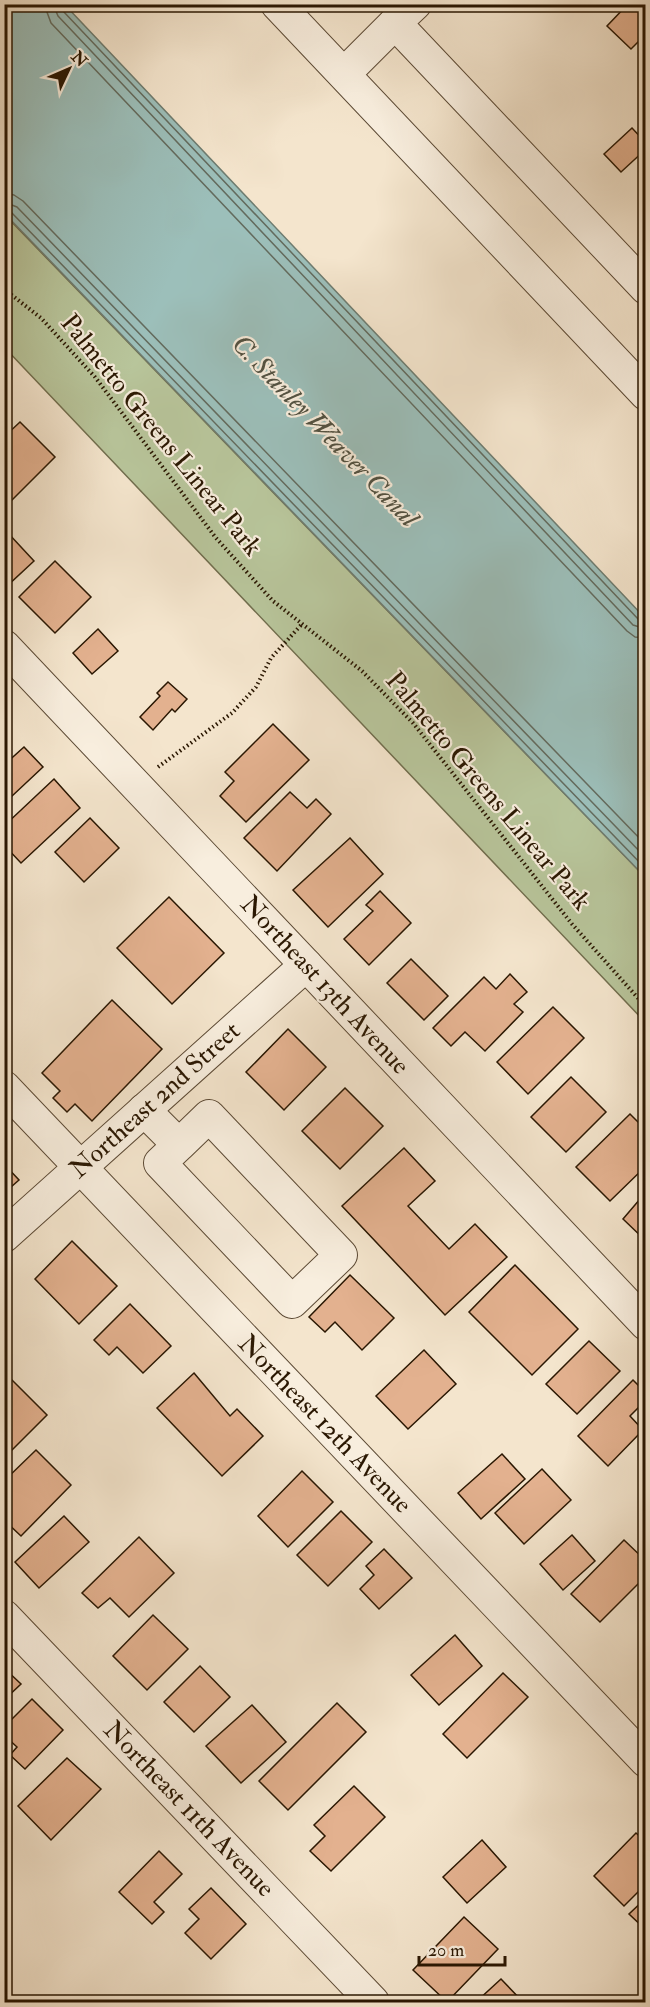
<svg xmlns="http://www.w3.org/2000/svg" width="650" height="2007" viewBox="0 0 650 2007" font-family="'IM FELL Double Pica',serif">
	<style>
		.green { fill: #b8c59b; stroke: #716e4e; stroke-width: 1.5 }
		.water { fill: #9cbfba; stroke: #6e7c70; stroke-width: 1.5 }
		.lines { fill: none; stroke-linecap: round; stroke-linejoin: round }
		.shore { stroke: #636b5e; stroke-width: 1.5 }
		.building { fill: #e3b18f; stroke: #2a1702; stroke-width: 1.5 }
		.minor-casing { stroke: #5c4a35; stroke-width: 34 }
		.path { stroke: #2a1702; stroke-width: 4; stroke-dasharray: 1.5 3; stroke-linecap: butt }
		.minor { stroke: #f8eede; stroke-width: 32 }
		.labels { text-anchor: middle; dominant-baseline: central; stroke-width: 4.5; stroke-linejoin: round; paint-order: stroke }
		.street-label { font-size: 26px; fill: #2a1702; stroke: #f8eede }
		.water-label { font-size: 27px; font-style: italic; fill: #525242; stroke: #f8eede }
	</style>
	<rect width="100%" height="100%" fill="#f4e5cd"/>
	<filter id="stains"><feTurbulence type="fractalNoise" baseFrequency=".00333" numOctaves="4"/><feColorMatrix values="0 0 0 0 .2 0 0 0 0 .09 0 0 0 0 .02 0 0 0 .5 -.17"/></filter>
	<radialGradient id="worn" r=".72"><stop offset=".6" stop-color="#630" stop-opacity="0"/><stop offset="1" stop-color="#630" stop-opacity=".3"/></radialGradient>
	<polygon class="green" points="4,214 645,877 645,1022 5,348"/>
	<polygon class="water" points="5,4 65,5 645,618 645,877 5,214"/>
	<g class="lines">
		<g class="shore">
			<polyline points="44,4 51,23 627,631 635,637 646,638"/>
			<polyline points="53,4 58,16 633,625 646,629"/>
			<polyline points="61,4 63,11 639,620 646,622"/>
			<polyline points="4,193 14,195 23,201 646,845"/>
			<polyline points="4,202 17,207 646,858"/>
			<polyline points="4,210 11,212 646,869"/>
		</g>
	</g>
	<g class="building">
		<polygon points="628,4 646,4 646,46 640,40 631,49 607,26"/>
		<polygon points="632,128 646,143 646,149 621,172 604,154"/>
		<polygon points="20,422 55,457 4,508 4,437"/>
		<polygon points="8,533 34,561 7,586 4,536"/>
		<polygon points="55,561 91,597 55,633 19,597"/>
		<polygon points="98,629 118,651 92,674 73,653"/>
		<polygon points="168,682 187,699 175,712 172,709 153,730 140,717 160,696 157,693"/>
		<polygon points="273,724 309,760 246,822 220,796 234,781 225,772"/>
		<polygon points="24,747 43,767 11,797 4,789 4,765"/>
		<polygon points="54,779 80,808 21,863 4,845 4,826"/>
		<polygon points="290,792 307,808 316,799 331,814 277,871 244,838"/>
		<polygon points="90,818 119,848 84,882 55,852"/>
		<polygon points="350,838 383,874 328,927 293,890"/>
		<polygon points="380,891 411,923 369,965 344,939 373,911 366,905"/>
		<polygon points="169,897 224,953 172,1004 117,948"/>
		<polygon points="411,959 448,996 424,1020 387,983"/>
		<polygon points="510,974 527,992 514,1004 523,1012 485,1051 465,1032 451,1046 433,1028 484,977 496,989"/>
		<polygon points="112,1000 162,1049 92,1121 75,1104 67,1112 53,1098 60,1091 42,1073"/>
		<polygon points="553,1007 584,1038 528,1094 497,1062"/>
		<polygon points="288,1029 326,1067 284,1110 246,1072"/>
		<polygon points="571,1077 606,1112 566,1152 531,1117"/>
		<polygon points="345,1088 383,1126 340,1169 302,1131"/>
		<polygon points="630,1114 638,1122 646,1115 646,1166 610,1201 576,1167"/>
		<polygon points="404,1148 435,1181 408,1206 449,1249 475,1224 507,1257 445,1315 342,1206"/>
		<polygon points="4,1164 19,1180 4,1193"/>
		<polygon points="646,1192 646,1241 623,1219"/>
		<polygon points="72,1241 117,1286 79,1324 35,1279"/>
		<polygon points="515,1265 578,1329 532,1375 469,1312"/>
		<polygon points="350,1275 394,1318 362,1350 335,1322 325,1332 309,1317"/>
		<polygon points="130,1304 171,1346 143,1373 117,1347 109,1355 94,1340"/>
		<polygon points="589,1341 620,1371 577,1414 546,1384"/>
		<polygon points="424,1350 456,1384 408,1429 376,1396"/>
		<polygon points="194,1373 230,1416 237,1409 263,1436 222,1476 157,1408"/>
		<polygon points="12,1380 47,1415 4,1458 4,1388"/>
		<polygon points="633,1380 646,1393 646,1400 630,1416 643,1430 608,1466 578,1436"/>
		<polygon points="36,1450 71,1485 21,1536 4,1520 4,1481"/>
		<polygon points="502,1454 525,1479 481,1519 458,1493"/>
		<polygon points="542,1469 571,1500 524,1544 495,1513"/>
		<polygon points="302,1471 333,1502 288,1547 258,1516"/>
		<polygon points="341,1511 372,1542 328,1586 297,1555"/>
		<polygon points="64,1516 89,1542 39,1588 15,1562"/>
		<polygon points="572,1535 595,1561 563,1590 540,1564"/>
		<polygon points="139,1537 174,1573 129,1617 110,1598 98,1608 82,1593"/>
		<polygon points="624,1540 646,1561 646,1576 600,1622 571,1594"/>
		<polygon points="384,1549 412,1578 379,1609 360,1589 374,1575 366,1566"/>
		<polygon points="153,1615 188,1649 147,1690 113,1656"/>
		<polygon points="455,1635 482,1666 439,1705 411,1675"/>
		<polygon points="200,1666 230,1697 194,1732 164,1702"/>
		<polygon points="4,1668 21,1684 4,1700"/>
		<polygon points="503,1673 528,1697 467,1758 443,1734"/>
		<polygon points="32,1699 63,1730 25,1769 10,1755 17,1747 4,1735 4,1727"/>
		<polygon points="337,1703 366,1732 288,1810 259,1781"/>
		<polygon points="252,1705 286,1742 241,1783 206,1746"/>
		<polygon points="67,1758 101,1789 51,1840 18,1806"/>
		<polygon points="354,1786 385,1817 331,1871 310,1851 325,1836 314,1825"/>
		<polygon points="636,1833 646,1842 646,1884 624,1906 594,1876"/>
		<polygon points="482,1840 506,1867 467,1903 443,1877"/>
		<polygon points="159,1851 182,1874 154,1902 164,1912 152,1924 119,1892"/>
		<polygon points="211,1888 246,1924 211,1959 185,1933 199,1919 189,1909"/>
		<polygon points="646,1898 646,1930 629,1914"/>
		<polygon points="464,1917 498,1949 447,2002 413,1970"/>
		<polygon points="501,1979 523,2002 476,2002"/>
	</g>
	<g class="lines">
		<defs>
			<g id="minor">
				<polyline points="277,4 646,394"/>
				<polyline points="415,4 395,23 646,288"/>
				<polyline points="344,74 395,23"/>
				<polyline points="4,646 646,1324"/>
				<polyline points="4,1087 646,1761"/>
				<polyline points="144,1110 179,1145 209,1116 341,1255 292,1302 160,1163 179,1145"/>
				<polyline points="4,1236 306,965"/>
				<polyline points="4,1616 373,2002"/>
			</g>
		</defs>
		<use href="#minor" class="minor-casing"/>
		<g class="path">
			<polyline points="4,289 41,318 95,377 216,538 273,601 362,671 413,723 572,924 646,1007"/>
			<polyline points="158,767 232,713 256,687 271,658 302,624"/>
		</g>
		<use href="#minor" class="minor"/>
	</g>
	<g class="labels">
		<g class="street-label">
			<text transform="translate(161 435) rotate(51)">Palmetto Greens Linear Park</text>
			<text transform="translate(488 791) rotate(50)">Palmetto Greens Linear Park</text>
			<text transform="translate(325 985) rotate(47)">Northeast 13th Avenue</text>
			<text transform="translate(155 1100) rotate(-42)">Northeast 2nd Street</text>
			<text transform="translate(325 1424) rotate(46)">Northeast 12th Avenue</text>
			<text transform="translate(189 1809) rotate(46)">Northeast 11th Avenue</text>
		</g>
		<g class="water-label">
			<text transform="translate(325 431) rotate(46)">C. Stanley Weaver Canal</text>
		</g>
	</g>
	<rect width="650" height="2007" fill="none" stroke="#f4e5cd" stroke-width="24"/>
	<rect x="6" y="6" width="638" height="1995" fill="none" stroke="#2a1702" stroke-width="3"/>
	<rect x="12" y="12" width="626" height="1983" fill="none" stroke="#2a1702" stroke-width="1.5"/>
	<g transform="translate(69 69) rotate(46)" stroke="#f8eede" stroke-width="4.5" paint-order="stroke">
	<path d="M0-4.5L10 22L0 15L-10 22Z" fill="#2a1702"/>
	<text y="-9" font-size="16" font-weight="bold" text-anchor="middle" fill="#2a1702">N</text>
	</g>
	<path d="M419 1956v9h86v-9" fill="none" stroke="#2a1702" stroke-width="3"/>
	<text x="428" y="1956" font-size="18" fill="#2a1702" stroke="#f8eede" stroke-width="4.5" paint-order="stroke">20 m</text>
	<rect width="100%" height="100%" filter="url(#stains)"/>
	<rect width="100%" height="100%" fill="url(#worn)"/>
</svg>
